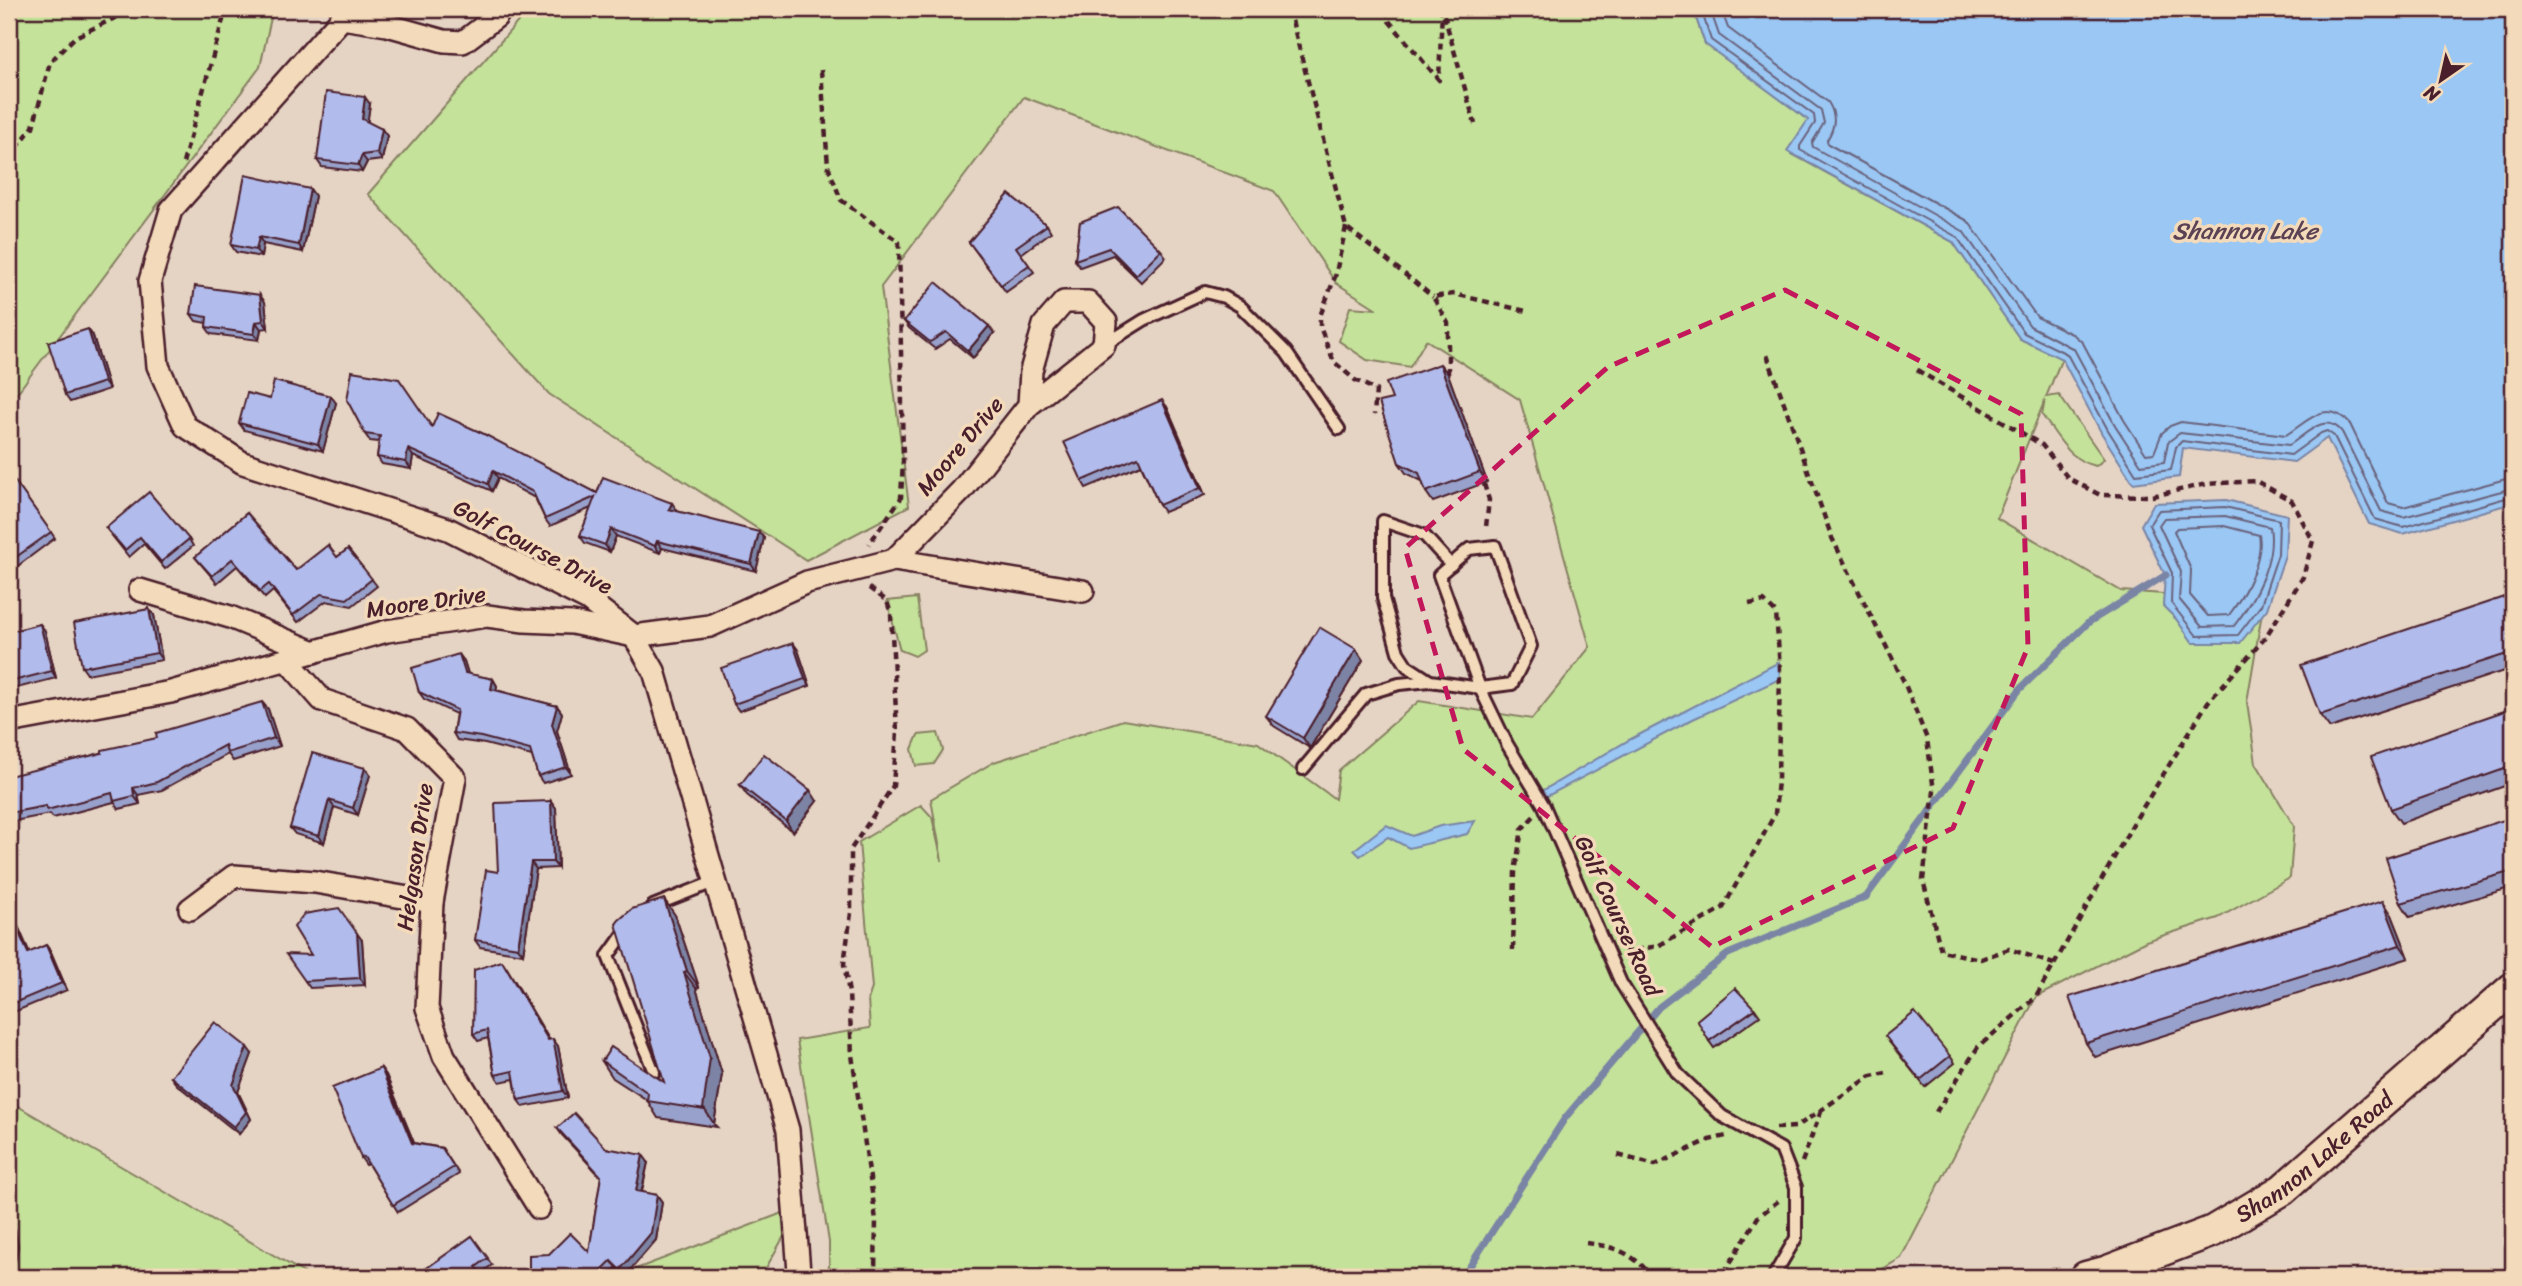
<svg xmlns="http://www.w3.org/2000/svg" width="2522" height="1286" viewBox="0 0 2522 1286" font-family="Sriracha,sans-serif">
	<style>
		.green { fill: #c4e29a; stroke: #878062; stroke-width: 2 }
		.water { fill: #9ac7f4; stroke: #7a84a4; stroke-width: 2 }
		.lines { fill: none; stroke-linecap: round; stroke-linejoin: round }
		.shore { stroke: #6a627b; stroke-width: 2 }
		.stream { stroke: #7a84a4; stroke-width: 7 }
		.lane-casing { stroke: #4a1f2b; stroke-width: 16 }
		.street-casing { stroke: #4a1f2b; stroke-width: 26 }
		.secondary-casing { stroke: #4a1f2b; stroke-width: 35 }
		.path { stroke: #4a1f2b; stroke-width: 4.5; stroke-dasharray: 7 5; stroke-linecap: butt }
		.lane { stroke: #f2daba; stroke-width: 10 }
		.street { stroke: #f2daba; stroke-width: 21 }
		.secondary { stroke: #f2daba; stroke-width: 30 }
		.wall { fill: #98a1cb; stroke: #4a1f2b; stroke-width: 2 }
		.shaded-wall { fill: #7c83a5; stroke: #4a1f2b; stroke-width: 2 }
		.building { fill: #b1bbec; stroke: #4a1f2b; stroke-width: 2 }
		.marked { fill: none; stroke: #c2185b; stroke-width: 5; stroke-dasharray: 14 9; stroke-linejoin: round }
		.labels { text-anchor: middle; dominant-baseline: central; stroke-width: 7; stroke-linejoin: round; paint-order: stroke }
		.street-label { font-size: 23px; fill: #4a1f2b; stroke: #f2daba }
		.water-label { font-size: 24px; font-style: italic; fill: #5a4153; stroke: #f2daba }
	</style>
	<rect width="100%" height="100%" fill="#e5d4c4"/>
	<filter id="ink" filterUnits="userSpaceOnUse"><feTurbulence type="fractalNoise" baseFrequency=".0143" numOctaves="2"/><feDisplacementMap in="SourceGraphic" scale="14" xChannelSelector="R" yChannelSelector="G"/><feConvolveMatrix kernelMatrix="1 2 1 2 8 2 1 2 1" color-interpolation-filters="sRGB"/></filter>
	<g filter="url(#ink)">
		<g class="green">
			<polygon points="9,9 273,9 260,67 9,404"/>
			<path d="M 529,9 L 1693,9 L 1705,44 L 1809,120 L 1788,152 L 1953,242 L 2020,339 L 2062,358 L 2046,397 L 2059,395 L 2104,459 L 2096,466 C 2070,462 2057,435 2042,415 L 2045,400 L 1997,518 L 2121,591 L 2264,601 L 2247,702 L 2256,763 L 2294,826 L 2290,878 L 2218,918 L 2146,941 L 2036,997 L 1901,1258 L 1869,1277 L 826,1277 L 829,1268 L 829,1242 L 797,1040 L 870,1028 L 868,1000 L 872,988 L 859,842 L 921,805 L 932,817 L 942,861 L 931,799 L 994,762 L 1123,720 L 1258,743 L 1335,799 L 1339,770 L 1419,701 L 1532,719 L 1590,647 L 1520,400 L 1426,340 L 1410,367 L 1367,360 L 1339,341 L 1350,307 L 1377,309 L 1336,283 L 1274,191 L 1024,97 L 881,287 L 909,506 L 806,560 L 549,394 L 368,194 Z"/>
			<polygon points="917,598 924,650 915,656 900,650 887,601"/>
			<polygon points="938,733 943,750 934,764 916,766 912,749 918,735"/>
			<polygon points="9,1101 311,1277 9,1277"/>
			<polygon points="801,1206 761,1277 615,1277"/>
		</g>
		<g class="water">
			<polygon points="1693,9 2513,9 2513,503 2403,534 2369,524 2327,438 2294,462 2183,448 2179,477 2133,483 2102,434 2062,359 2020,339 1953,242 1787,151 1808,120 1705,44"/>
			<polygon points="2226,500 2287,515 2285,555 2267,609 2240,643 2193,643 2176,619 2163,606 2165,575 2141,525 2154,503"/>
			<polygon points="1779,662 1780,679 1693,719 1540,800 1537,794 1629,740"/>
			<polygon points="1475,821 1467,834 1409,848 1388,837 1360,856 1354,850 1386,825 1412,836 1440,826"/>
		</g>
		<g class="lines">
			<g class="shore">
				<polyline points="1701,9 1711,40 1814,115 1815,123 1800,146 1800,150 1957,237 2024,333 2067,354 2108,430 2136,474 2171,470 2176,447 2182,441 2291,455 2321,433 2327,431 2334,436 2375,519 2403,527 2513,496"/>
				<path d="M 1710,9 L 1719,35 L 1821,110 L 1824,123 L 1812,143 L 1813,147 L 1963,231 L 2030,326 L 2074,349 L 2115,425 L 2141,465 L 2164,462 L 2168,442 L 2180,433 L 2289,445 C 2305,436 2325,410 2342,432 L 2381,511 L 2403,517 L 2513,488"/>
				<path d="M 1721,9 L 1728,28 L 1828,102 C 1837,116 1835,127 1827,140 L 1828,144 L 1968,221 L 2037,317 L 2074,335 L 2083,343 L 2124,420 L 2146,454 L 2154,453 L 2162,433 L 2170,426 L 2181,422 L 2286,435 C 2307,422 2327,397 2350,424 L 2388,503 L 2403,507 L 2513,477"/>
				<polygon points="2225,507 2279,520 2278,554 2261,605 2238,635 2197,636 2171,603 2172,573 2149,525 2159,510"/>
				<path d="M 2225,516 L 2270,527 C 2276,561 2254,600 2234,626 L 2202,627 L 2179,599 L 2181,572 L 2159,525 L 2164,518 Z"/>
				<path d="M 2224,526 L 2259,535 C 2264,559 2243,597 2229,615 L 2208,616 L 2190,595 L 2191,570 L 2174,531 L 2177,528 Z"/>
			</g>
			<polyline class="stream" points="1463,1277 1565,1118 1659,1007 1728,954 1866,897 2020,689 2089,622 2166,575"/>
			<defs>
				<g id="lane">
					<polyline points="1104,345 1144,320 1205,292 1224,297 1240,306 1286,352 1339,429"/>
					<polyline points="1430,681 1407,666 1398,652 1383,598 1383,521 1424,535 1451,565"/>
					<polyline points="1303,769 1366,694 1399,684 1430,681 1480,688 1512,684 1531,646 1495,546 1469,549 1439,575 1480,688 1507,744 1544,806 1621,983 1678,1074 1722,1116 1781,1149 1796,1187 1796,1238 1773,1277"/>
					<polyline points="653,906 716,881"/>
					<polyline points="628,928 608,956 654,1072"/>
					<polyline points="9,1232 11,1246 9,1258"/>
				</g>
				<g id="street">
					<polyline points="501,9 496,17 463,42 444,41 387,25 342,18 171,210 150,281 158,366 185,426 243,463 448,529 588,600 634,636 654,671 788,1130 799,1272 797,1277"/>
					<polyline points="894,560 1083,591"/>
					<polyline points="140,590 230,617 314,652"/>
					<polyline points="287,660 322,700 407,729 455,778 432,902 427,1008 444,1056 539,1208"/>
					<polyline points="9,722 171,692 387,631 487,616 524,621 572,623 634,636 710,626 807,582 894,560 962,490 1029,405 1104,345 1106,322 1088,302 1064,302 1044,325 1031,371 1029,405"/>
					<polyline points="190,909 234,876 315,882 432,902"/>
				</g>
				<g id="secondary">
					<path id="s1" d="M 2086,1277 L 2105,1272 L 2213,1231 L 2282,1190 L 2513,988"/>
				</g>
			</defs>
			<use href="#lane" class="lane-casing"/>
			<use href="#street" class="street-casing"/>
			<use href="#secondary" class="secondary-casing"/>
			<g class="path">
				<polyline points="1289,9 1346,227 1433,297"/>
				<polyline points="1387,9 1389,21 1439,80 1442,9"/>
				<polyline points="1444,15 1475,124"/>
				<polyline points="821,70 828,166 841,200 899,242 903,460 901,498 869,544"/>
				<polyline points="9,157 33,127 50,62 75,37 119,16 148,9"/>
				<polyline points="183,163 226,9"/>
				<polyline points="1346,227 1335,277 1320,316 1320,327 1334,362 1355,380 1376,390 1374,415"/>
				<polyline points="1767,355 1832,538 1904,682 1927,739 1934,791 1923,880 1941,951 1981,959 2009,949 2054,964"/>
				<polyline points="1917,370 2042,445 2068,478 2100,495 2152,496 2207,484 2256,481 2292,501 2313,541 2303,577 2265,638 2208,702 2134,822 2036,997 1978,1047 1936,1112"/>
				<polyline points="1448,374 1448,323 1433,297 1454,294 1526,311"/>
				<polyline points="1484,484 1489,500 1486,527"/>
				<polyline points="869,588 887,601 891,614 897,732 893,786 851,849 851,913 844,964 849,993 852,1055 876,1220 875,1271 872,1277"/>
				<polyline points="1513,950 1515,872 1522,829 1534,816"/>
				<polyline points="1624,952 1658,946 1723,908 1775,814 1778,780 1780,669 1776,613 1764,601 1749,604"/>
				<polyline points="1776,1128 1796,1127 1871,1076 1886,1073"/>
				<polyline points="1618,1155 1655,1165 1709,1140 1726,1136"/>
				<polyline points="1802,1162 1821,1111"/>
				<path d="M 1586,1243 C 1614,1246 1634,1253 1652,1277"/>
				<polyline points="1712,1277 1727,1268 1758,1217 1782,1198"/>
			</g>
			<use href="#lane" class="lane"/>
			<use href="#street" class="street"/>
			<use href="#secondary" class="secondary"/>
		</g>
		<g class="wall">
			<polygon points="370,104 367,122 387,136 382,160 367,162 362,172 322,167 317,160"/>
			<polygon points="310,189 315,196 303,252 263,244 261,257 236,252 231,245"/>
			<polygon points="1080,222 1161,250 1166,257 1141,282 1113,255 1080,267 1075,260"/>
			<polygon points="1047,225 1051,232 1021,254 1034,272 1006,292 969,242"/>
			<polygon points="265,302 268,328 261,329 259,340 211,334 206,327 207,323 196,321 191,314"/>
			<polygon points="904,321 994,333 973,358 950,339 935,349 909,328"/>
			<polygon points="93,336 109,389 70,402 65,395"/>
			<polygon points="1440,364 1448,374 1487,482 1433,502 1426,492 1422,481 1406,473 1399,463 1392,399"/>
			<polygon points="270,399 336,403 323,451 244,430 239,423"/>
			<polygon points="1167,407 1205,495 1164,512 1159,505 1141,465 1086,488 1082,481"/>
			<polygon points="432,427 597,493 672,503 676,511 764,538 756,571 662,548 660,553 616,536 610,552 585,543 580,536 591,508 550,526 545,519 535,498 498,478 492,491 413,456 411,469 382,464 377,457 379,442 370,441 365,434"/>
			<polygon points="9,473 55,538 11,571 9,568"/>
			<polygon points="247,513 296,570 337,557 348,549 377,586 352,606 326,601 298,622 273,591 265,598 237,566 217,583 195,557"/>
			<polygon points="106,528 189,539 193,546 165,569 144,544 129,557"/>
			<polygon points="2513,594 2513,668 2330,728 2320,715"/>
			<polygon points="154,615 162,660 87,674 82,667"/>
			<polygon points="40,624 45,631 56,678 9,690 9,632"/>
			<polygon points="793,643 798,650 810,686 739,711 734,704"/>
			<polygon points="1363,660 1310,748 1274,726 1266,716"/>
			<polygon points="464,661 468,674 493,679 497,686 496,690 557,706 562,713 557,731 571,774 543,783 538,776 532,756 485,744 457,740 453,733 456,714 424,699 419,692"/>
			<polygon points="2513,708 2513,783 2401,823 2391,809"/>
			<polygon points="268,709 280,746 233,761 228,754 162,790 138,795 140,804 119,809 114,802 53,818 50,814 9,822 9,776 21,774"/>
			<polygon points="365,768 370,775 358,815 334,807 324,843 295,834 290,828"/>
			<polygon points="740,785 817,801 793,832 747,795"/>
			<polygon points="551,801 556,808 558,868 536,869 523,954 480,947 475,940 498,872"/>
			<polygon points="2513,817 2513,887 2410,917 2401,903"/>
			<polygon points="9,911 14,917 29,953 46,945 51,952 67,990 9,1014"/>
			<polygon points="675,915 699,987 696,988 722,1074 714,1124 717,1127 658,1118 647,1100 613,1078 602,1061 664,1082"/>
			<polygon points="2392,915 2409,958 2095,1057 2086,1043"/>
			<polygon points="362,940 365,985 310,988 305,981 311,955"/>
			<polygon points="507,968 549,1039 558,1046 568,1098 523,1107 518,1100 514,1079 500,1082 495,1075 488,1038 478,1041 473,1034"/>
			<polygon points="1755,1009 1760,1016 1714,1048 1709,1041"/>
			<polygon points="1890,1043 1950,1056 1955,1063 1925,1087"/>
			<polygon points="252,1054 238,1092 251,1119 239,1134 176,1084 171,1077"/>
			<polygon points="381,1068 386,1075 414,1143 442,1148 459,1174 398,1212 368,1164 366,1165 361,1158"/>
			<polygon points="557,1128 606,1148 648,1162 642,1192 657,1195 662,1202 656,1240 625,1276 616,1268 606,1277 529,1277 589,1252 601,1177 562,1135"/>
			<polygon points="472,1236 492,1265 481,1273 419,1277"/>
		</g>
		<g class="shaded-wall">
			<polygon points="365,97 370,104 367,126 362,119"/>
			<polygon points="382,129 387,136 382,160 377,153"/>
			<polygon points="362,155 367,162 362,172 358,165"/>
			<polygon points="310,189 315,196 303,252 299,245"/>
			<polygon points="259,237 263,244 261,257 256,250"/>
			<polygon points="260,295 265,302 268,328 263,321"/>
			<polygon points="256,322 261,329 259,340 254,334"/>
			<polygon points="989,326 994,333 973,358 968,351"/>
			<polygon points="88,329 93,336 109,389 104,382"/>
			<polygon points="1440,364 1448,374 1487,482 1480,472"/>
			<polygon points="331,396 336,403 323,451 318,444"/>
			<polygon points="1162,400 1167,407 1205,495 1200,488"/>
			<polygon points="408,449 413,456 411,469 406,462"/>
			<polygon points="493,471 498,478 492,491 488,484"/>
			<polygon points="672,503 677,510 674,516 669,509"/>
			<polygon points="611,529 616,536 610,552 605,545"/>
			<polygon points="759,532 764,538 756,571 751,564"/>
			<polygon points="657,541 662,548 660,553 655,546"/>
			<polygon points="149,609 154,615 162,660 157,653"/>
			<polygon points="40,624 45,631 56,678 52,671"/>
			<polygon points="793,643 798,650 810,686 805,679"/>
			<polygon points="1356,649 1363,660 1310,748 1303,738"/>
			<polygon points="459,654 464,661 470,680 465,673"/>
			<polygon points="493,679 497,686 495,696 491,689"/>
			<polygon points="262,702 268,709 280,746 274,738"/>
			<polygon points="557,706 562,713 557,731 571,774 566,767 552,724"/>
			<polygon points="365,768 370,775 358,815 353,808"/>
			<polygon points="133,788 138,795 140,804 134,796"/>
			<polygon points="810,790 817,801 793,832 786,821"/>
			<polygon points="329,800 334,807 324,843 319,836"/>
			<polygon points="551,801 556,808 558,868 553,862"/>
			<polygon points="531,862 536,869 523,954 518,947"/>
			<polygon points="664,899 675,915 699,987 687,971"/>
			<polygon points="2383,901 2392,915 2409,958 2400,945"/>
			<polygon points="9,911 14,917 33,960 28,953"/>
			<polygon points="357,933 362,940 365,985 360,978"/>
			<polygon points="46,945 51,952 67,990 62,983"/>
			<polygon points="684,972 696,988 722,1074 714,1124 705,1110 703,1109"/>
			<polygon points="553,1039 558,1046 568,1098 563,1091"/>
			<polygon points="247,1047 252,1054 238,1092 251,1119 239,1134 234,1127 233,1085"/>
			<polygon points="381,1068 386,1075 417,1150 412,1143"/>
			<polygon points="643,1155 648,1162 640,1198 636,1191"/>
			<polygon points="657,1195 662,1202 656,1240 625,1276 620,1270"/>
		</g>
		<g class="building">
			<polygon points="326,92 365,97 362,119 382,129 377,153 362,155 358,165 317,160"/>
			<polygon points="245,175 310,189 299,245 259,237 256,250 231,245"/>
			<polygon points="1009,194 1047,225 1016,247 1029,265 1001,285 969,242"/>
			<polygon points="1118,207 1161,250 1136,275 1109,248 1075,260 1080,222"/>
			<polygon points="936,282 989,326 968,351 946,332 930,342 904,321"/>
			<polygon points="195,286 260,295 263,321 256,322 254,334 206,327 207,317 191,314"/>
			<polygon points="88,329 104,382 65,395 48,342"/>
			<polygon points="1440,364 1480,472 1426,492 1419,473 1399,463 1379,402 1392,399 1386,383"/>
			<polygon points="352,371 399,379 432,427 438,413 482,433 597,493 603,477 672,503 669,509 759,532 751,564 657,541 655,546 611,529 605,545 580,536 595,497 545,519 533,492 493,471 488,484 408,449 406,462 377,457 380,436 365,434 347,400"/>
			<polygon points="274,381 331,396 318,444 239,423 247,393 270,399"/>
			<polygon points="1162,400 1200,488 1159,505 1138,457 1082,481 1064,442"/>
			<polygon points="9,473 51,532 9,562"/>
			<polygon points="149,492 189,539 161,562 140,537 125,550 106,528"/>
			<polygon points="247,513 296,570 328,545 337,557 348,549 372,579 347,599 321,594 293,615 269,584 260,591 232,559 212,576 195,557"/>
			<polygon points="2513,594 2513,652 2320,715 2301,665"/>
			<polygon points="149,609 157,653 82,667 74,623"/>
			<polygon points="40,624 52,671 9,682 9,632"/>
			<polygon points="1319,627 1356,649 1303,738 1266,716"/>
			<polygon points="793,643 805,679 734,704 721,668"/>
			<polygon points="459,654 465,673 493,679 491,689 557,706 552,724 566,767 538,776 530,750 481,737 453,733 457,710 419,692 412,668"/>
			<polygon points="262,702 274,738 227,753 225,745 157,782 133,788 134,796 114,801 112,793 47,810 46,806 9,813 9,776 102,753 102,750 157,738 156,733"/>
			<polygon points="2513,708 2513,766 2391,809 2371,757"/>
			<polygon points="312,753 365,768 353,808 329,800 319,836 290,828"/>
			<polygon points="764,754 810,790 786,821 740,785"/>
			<polygon points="551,801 553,862 531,862 518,947 475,940 486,870 498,872 495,803"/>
			<polygon points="2513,817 2513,871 2401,903 2386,858"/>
			<polygon points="664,899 687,971 684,972 710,1058 703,1109 705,1110 647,1101 648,1093 602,1061 611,1047 664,1082 616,924 619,920 632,909"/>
			<polygon points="2383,901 2400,945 2086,1043 2069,997"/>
			<polygon points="339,908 357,933 360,978 305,981 286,954 311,955 294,927 304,914"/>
			<polygon points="9,911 28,953 46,945 62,983 9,1005"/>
			<polygon points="502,961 548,1040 553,1039 563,1091 518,1100 513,1071 495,1075 487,1030 473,1034 474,970"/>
			<polygon points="1735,988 1755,1009 1709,1041 1697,1020"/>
			<polygon points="1915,1012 1950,1056 1920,1080 1885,1036"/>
			<polygon points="215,1022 247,1047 233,1085 246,1112 234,1127 171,1077"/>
			<polygon points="381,1068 412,1143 442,1148 454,1167 393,1205 364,1157 361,1158 332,1088"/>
			<polygon points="574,1113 606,1148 643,1155 636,1191 657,1195 651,1233 620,1270 611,1261 595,1277 529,1277 529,1255 549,1254 570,1233 589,1252 601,1176 557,1128"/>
			<polygon points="472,1236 488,1258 476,1267 484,1277 419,1277 417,1275"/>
		</g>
	</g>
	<path class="marked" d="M 1785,290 L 2021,414 L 2028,647 L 1953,828 L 1712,947 L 1463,749 L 1405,548 L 1608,367 Z"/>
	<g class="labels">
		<g class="street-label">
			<text transform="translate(960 446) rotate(-50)">Moore Drive</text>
			<text transform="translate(533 547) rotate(28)">Golf Course Drive</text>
			<text transform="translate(426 602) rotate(-8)">Moore Drive</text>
			<text transform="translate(415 857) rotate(-82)">Helgason Drive</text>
			<text transform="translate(1618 916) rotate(65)">Golf Course Road</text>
			<text stroke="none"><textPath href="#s1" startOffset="261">Shannon Lake Road</textPath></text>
		</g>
		<g class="water-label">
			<text x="2245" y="231">Shannon Lake</text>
		</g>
	</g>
	<rect width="2522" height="1286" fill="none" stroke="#f2daba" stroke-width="35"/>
	<rect x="18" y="18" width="2487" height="1251" fill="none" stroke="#4a1f2b" stroke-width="2.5" filter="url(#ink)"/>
	<g transform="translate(2441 80) rotate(214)" stroke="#f2daba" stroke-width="5" paint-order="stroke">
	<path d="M0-5L12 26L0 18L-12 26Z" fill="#4a1f2b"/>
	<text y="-10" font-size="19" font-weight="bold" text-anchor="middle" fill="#4a1f2b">N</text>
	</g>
</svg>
